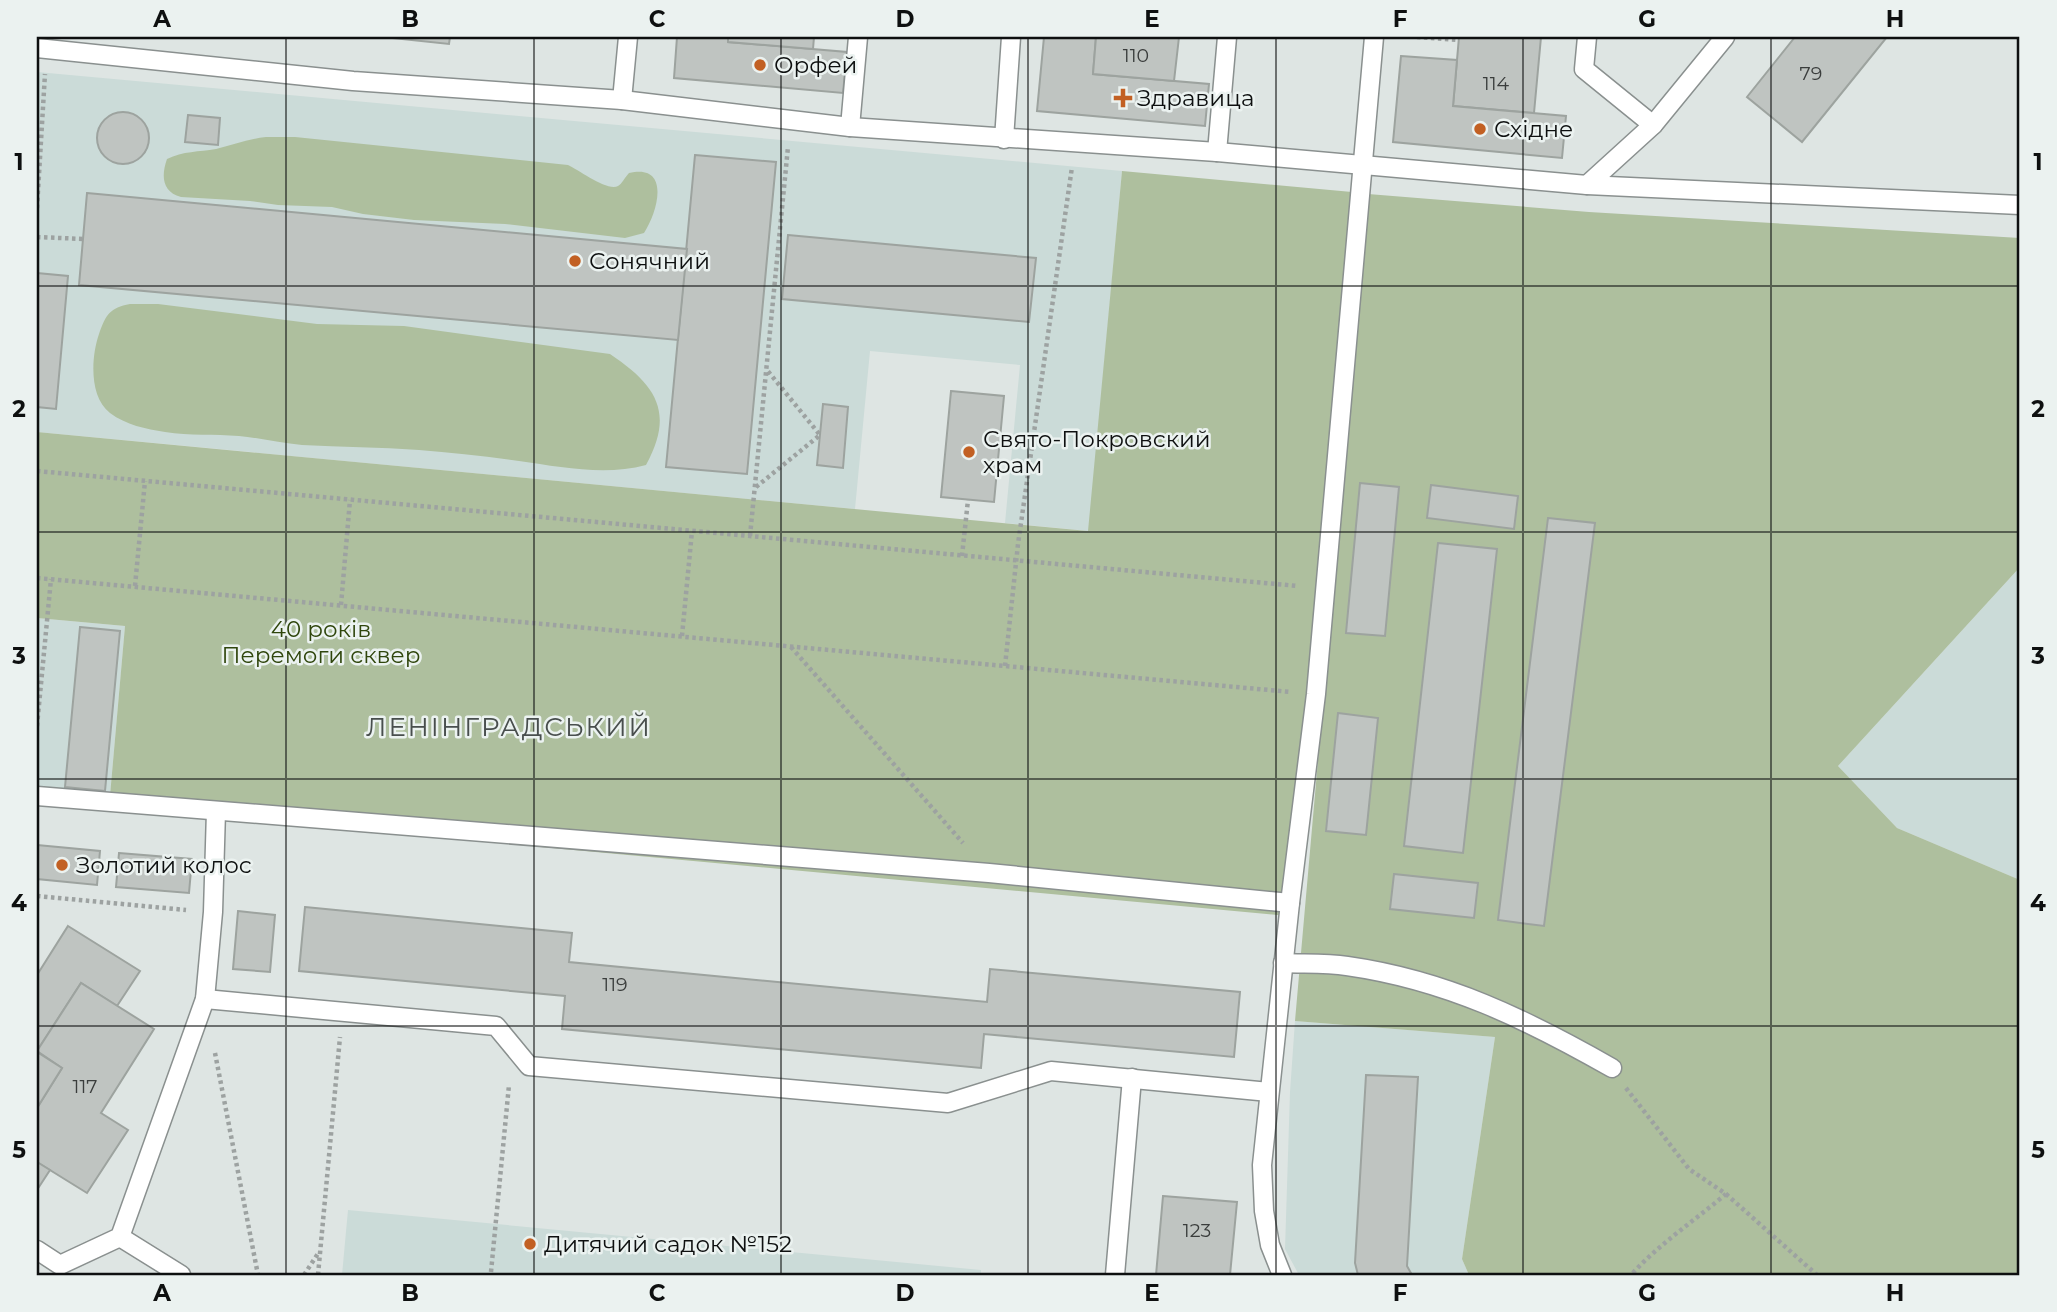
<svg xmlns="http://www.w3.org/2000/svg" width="2057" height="1312" viewBox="0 0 2057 1312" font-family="Montserrat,sans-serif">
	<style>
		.built { fill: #cbdbd8 }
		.green { fill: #aebf9e }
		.building { fill: #bfc4c1; stroke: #9da39f; stroke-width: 2 }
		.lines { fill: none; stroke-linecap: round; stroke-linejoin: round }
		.service-casing { stroke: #8a908f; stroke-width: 21 }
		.path { stroke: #9da2a1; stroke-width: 4.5; stroke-dasharray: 3.5 3.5; stroke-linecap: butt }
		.service { stroke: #fff; stroke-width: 18 }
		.grid { fill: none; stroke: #0e1010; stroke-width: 2; stroke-opacity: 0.55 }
		.poi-dot { fill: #c26023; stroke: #ebf2f0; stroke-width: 2.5 }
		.labels { text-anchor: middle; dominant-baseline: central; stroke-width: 5; stroke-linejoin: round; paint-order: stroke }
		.number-label { font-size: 19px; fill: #3a3d3c }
		.poi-label { font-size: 23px; fill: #0e1010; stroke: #ebf2f0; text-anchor: start }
		.park-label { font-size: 23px; fill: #2f460c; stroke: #ebf2f0 }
		.quarter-label { font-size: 26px; letter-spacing: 2px; fill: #484e4d; stroke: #ebf2f0 }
		.neatline { fill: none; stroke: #0e1010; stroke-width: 2.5 }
		.grid-label { font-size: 23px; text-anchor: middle; font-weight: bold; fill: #0e1010 }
	</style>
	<rect width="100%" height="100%" fill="#dee5e3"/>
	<g class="built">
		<polygon points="37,72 1122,171 1089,531 1005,523 1020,365 870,351 855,509 37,432"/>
		<polygon points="2020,567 2020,880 1897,828 1838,766"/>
		<polygon points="37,618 125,626 109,807 37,800"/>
		<polygon points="1295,1021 1495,1037 1462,1259 1469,1275 1299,1275 1285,1249 1290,1092"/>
		<polygon points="348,1210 981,1270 981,1275 342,1275"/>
	</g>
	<g class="green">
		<path d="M 266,137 L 295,137 L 568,165 C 579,170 608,192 618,186 C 622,184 625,177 629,173 C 671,163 658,212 644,233 L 625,238 L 505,224 L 414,220 L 363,214 L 332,207 L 278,205 L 250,201 L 181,197 C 162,192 161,176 167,159 C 183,151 199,152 216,149 C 233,145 248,139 266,137 Z"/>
		<polygon points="1122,171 1352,192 1288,916 109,807 125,626 37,618 37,432 1088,531"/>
		<polygon points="1368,194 1589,212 2020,238 2020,567 1838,766 1897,828 2020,880 2020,1275 1469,1275 1462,1259 1495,1037 1295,1021"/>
		<path d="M 130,304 L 158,304 L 317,324 L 404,326 L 610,354 C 656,385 675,412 646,465 C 605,476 561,467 519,461 C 486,456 452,453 419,450 C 380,447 341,447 302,445 C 281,443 260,438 239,436 C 214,434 190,436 165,432 C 146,429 126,425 110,413 C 89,397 91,357 99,334 C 106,314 110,308 130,304 Z"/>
	</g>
	<g class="building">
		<polygon points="383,37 450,37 449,44"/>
		<polygon points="677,37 728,37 728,42 847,52 843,93 674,78"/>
		<polygon points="728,37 814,37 813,49 728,42"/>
		<polygon points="1044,37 1096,37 1093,74 1209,84 1205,126 1037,111"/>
		<polygon points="1096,37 1179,37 1174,81 1093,74"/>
		<polygon points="1459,37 1541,37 1534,113 1453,106"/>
		<polygon points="1795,37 1887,37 1802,142 1747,97"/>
		<polygon points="1401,56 1457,60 1453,106 1566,116 1562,158 1393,142"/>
		<circle cx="123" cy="138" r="26"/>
		<polygon points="188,115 220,118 218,145 185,142"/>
		<polygon points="695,155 776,162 747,474 666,467"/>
		<polygon points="87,193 687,249 678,340 79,285"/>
		<polygon points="788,235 1036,258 1029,322 782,299"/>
		<polygon points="37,273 68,276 56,409 37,407"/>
		<polygon points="951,391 1004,396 994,502 941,497"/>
		<polygon points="823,404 848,407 843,468 817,465"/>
		<polygon points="1360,483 1399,487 1385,636 1346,633"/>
		<polygon points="1431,485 1518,496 1514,529 1427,518"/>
		<polygon points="1548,518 1595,523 1544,926 1498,920"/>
		<polygon points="1438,543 1497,549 1463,853 1404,846"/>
		<polygon points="80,627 120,631 105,791 65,787"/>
		<polygon points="1338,713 1378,718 1366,835 1326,831"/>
		<polygon points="37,845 100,851 97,885 37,879"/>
		<polygon points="119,853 192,859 189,893 116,887"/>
		<polygon points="1394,874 1478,883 1474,918 1390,909"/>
		<polygon points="305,907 572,933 569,962 987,1002 990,969 1240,992 1234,1057 984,1034 981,1068 562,1029 565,996 299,971"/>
		<polygon points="238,911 275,915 270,972 233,969"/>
		<polygon points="68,926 140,971 117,1006 81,983 37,1051 37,975"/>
		<polygon points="81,983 154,1029 101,1113 128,1130 87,1193 37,1162 37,1108 62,1068 37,1051"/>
		<polygon points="37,1052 62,1068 37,1108"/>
		<polygon points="1366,1075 1418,1077 1407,1266 1412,1275 1358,1275 1355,1263"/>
		<polygon points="37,1162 50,1170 37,1190"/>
		<polygon points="1163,1196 1237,1202 1230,1275 1156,1275"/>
	</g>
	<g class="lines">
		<defs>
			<g id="service">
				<polyline points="1587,37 1584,69 1653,125"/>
				<polyline points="37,48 353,81 622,100 850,127 1217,152 1587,185 2020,205"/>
				<polyline points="622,100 628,37"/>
				<polyline points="850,127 858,37"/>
				<polyline points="1004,139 1011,37"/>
				<polyline points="1217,152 1227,37"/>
				<polyline points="1587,185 1653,125 1725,37"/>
				<polyline points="37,796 989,873 1290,903"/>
				<path d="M 1283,963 C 1304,964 1326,963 1347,966 C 1446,980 1526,1019 1612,1068"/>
				<polyline points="205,999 496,1026 529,1066 948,1103 1051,1071 1269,1092"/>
				<polyline points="120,1237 181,1275"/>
				<polyline points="37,1250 60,1265 120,1237 205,999 213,912 216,811"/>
				<polyline points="1115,1275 1132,1078"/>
				<polyline points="1282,1275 1270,1245 1264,1211 1262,1165 1290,903 1316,694 1374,37"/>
			</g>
		</defs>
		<use href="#service" class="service-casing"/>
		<g class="path">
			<polyline points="1417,37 1458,40"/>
			<polyline points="37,208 45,74"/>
			<polyline points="37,237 83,239"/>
			<polyline points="37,471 1298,586"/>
			<polyline points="756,487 820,435 767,370"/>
			<polyline points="750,536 788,147"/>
			<polyline points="962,556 968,500"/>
			<polyline points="37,578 1291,692"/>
			<polyline points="135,586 145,481"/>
			<polyline points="341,605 350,500"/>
			<polyline points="682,636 692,531"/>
			<polyline points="791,647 963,843"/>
			<polyline points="1005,666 1018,544 1072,167"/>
			<polyline points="37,726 51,579"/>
			<polyline points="37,896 186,910"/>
			<polyline points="215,1053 258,1275"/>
			<path d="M 1626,1088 L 1689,1169 L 1726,1194 C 1694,1221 1659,1244 1631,1275"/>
			<polyline points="1726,1194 1817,1275"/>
			<polyline points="491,1272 509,1085"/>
			<polyline points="304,1275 319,1252"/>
			<polyline points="318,1275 340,1037"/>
		</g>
		<use href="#service" class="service"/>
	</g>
	<path class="grid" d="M 286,37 L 286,1275M 534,37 L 534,1275M 781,37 L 781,1275M 1028,37 L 1028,1275M 1276,37 L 1276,1275M 1523,37 L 1523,1275M 1771,37 L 1771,1275M 37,286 L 2020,286M 37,532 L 2020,532M 37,779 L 2020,779M 37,1026 L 2020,1026"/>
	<g class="poi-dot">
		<circle cx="760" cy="65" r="7"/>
		<path d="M1119.5 87.5h7v7h7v7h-7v7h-7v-7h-7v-7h7z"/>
		<circle cx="1480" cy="129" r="7"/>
		<circle cx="575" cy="261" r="7"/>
		<circle cx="969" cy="452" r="7"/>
		<circle cx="62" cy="865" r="7"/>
		<circle cx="530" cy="1244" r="7"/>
	</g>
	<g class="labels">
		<g class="number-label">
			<text x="1136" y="55">110</text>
			<text x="1811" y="73">79</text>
			<text x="1496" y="83">114</text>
			<text x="615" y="984">119</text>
			<text x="85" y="1086">117</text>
			<text x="1197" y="1230">123</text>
		</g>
		<g class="poi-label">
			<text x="774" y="65">Орфей</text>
			<text x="1137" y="98">Здравица</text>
			<text x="1494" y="129">Східне</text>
			<text x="589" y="261">Сонячний</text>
			<text x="983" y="439">Свято-Покровский<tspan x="983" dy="26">храм</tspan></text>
			<text x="76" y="865">Золотий колос</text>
			<text x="544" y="1244">Дитячий садок №152</text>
		</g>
		<g class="park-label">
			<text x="321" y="629">40 років<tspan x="321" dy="26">Перемоги сквер</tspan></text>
		</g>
		<g class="quarter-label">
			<text x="509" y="727">ЛЕНІНГРАДСЬКИЙ</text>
		</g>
	</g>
	<rect width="2057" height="1312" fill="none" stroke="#ebf2f0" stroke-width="77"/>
	<rect x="38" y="38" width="1980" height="1236" class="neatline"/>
	<g class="grid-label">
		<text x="162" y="27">A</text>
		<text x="410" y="27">B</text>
		<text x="657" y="27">C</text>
		<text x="905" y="27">D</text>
		<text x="1152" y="27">E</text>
		<text x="1400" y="27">F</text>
		<text x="1647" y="27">G</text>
		<text x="1895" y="27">H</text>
		<text x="19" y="170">1</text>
		<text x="2038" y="170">1</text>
		<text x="19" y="417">2</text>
		<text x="2038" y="417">2</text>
		<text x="19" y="664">3</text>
		<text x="2038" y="664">3</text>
		<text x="19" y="911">4</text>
		<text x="2038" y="911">4</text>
		<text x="19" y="1158">5</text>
		<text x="2038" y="1158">5</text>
		<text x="162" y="1301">A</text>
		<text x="410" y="1301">B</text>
		<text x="657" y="1301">C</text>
		<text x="905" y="1301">D</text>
		<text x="1152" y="1301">E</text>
		<text x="1400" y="1301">F</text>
		<text x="1647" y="1301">G</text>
		<text x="1895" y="1301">H</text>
	</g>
</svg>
